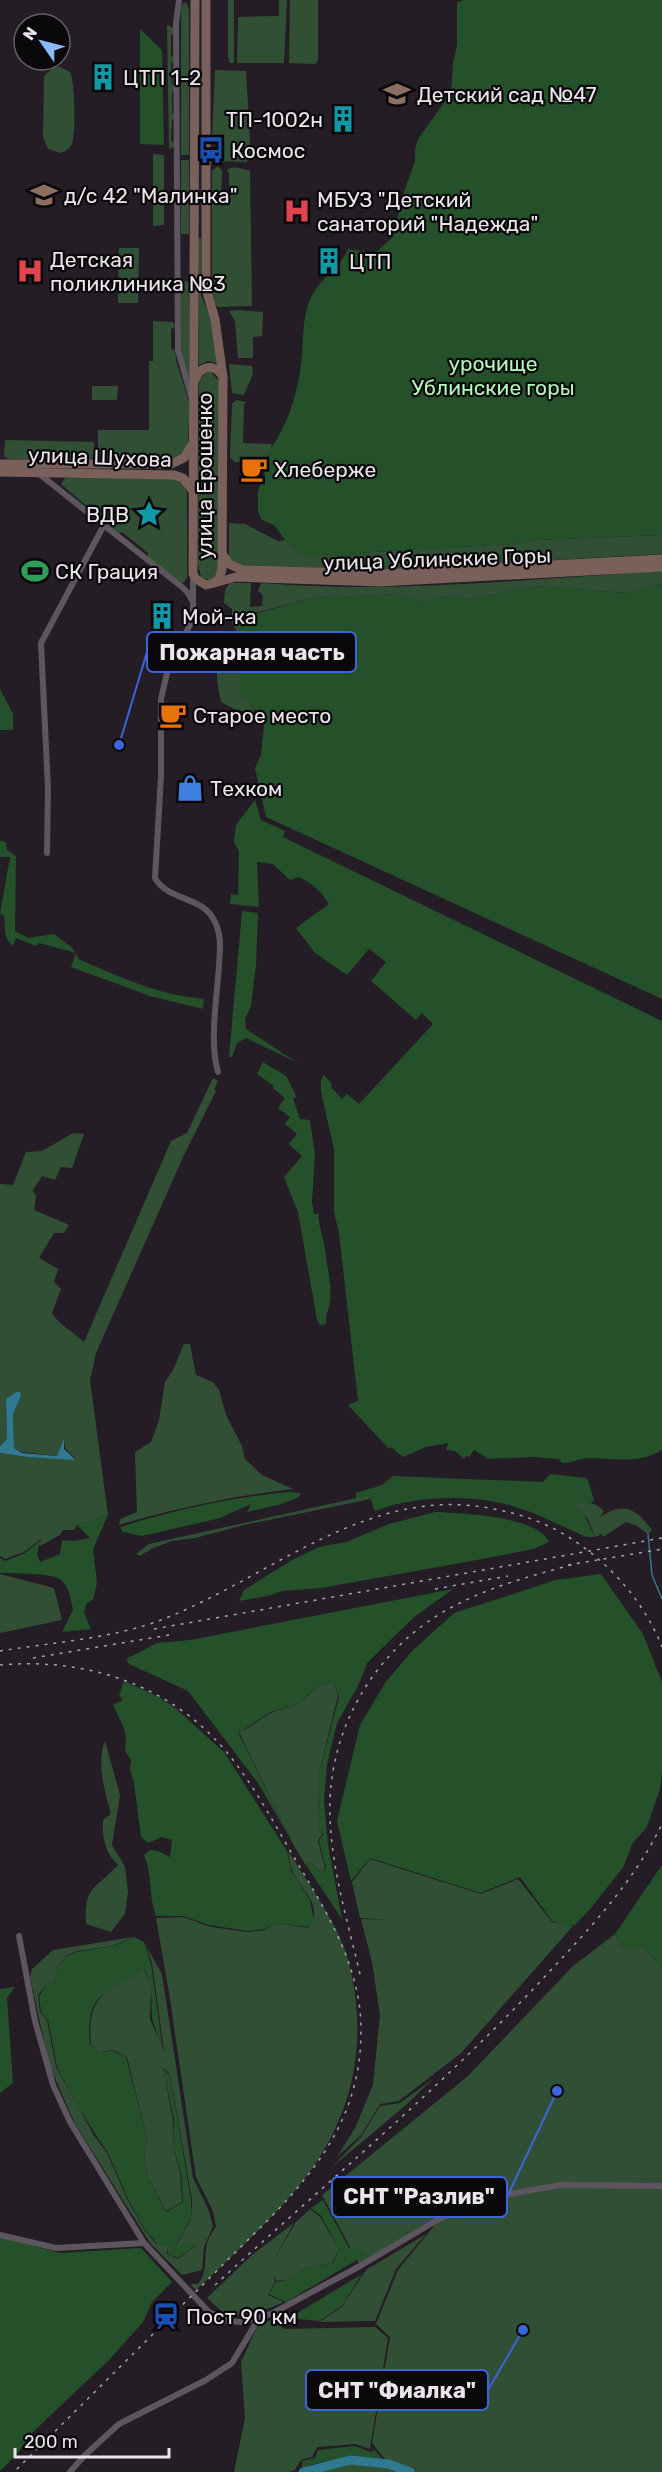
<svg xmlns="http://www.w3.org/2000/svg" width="662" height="2472" viewBox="0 0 662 2472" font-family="Rubik,sans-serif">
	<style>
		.green { fill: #314f34 }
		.forest { fill: #24512a }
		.water { fill: #2f7991 }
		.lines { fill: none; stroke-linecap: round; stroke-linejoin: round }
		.stream { stroke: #2f7991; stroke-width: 1.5 }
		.river { stroke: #2f7991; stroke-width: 9 }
		.minor { stroke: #5e565f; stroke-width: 6 }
		.secondary { stroke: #7a605b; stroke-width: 9 }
		.rail { stroke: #aaa4aa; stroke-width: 1.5; stroke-dasharray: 3 6; stroke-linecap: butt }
		.labels { text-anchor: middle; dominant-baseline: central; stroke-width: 4.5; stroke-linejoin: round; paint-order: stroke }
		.poi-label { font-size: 21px; fill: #eae5ea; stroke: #0b080c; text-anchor: start }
		.park-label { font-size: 21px; fill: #b2f7b8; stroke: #0b080c }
		.street-label { font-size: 21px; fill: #eae5ea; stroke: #0b080c }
		.leader { fill: none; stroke: #3c65db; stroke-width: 2 }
		.callout-dot { fill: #3c65db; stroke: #0b080c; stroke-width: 2 }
		.callout { fill: #0b080c; stroke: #3c65db; stroke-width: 2 }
		.callout-label { font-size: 22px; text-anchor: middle; font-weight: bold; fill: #eae5ea }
	</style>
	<rect width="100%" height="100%" fill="#241d25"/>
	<g class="green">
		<polygon points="228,0 234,0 234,63 230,63 228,57"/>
		<polygon points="279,0 287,0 284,63 237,63 238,17 279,16"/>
		<polygon points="290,0 318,0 318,61 315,64 289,63"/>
		<polygon points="186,2 189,9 189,155 181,155 181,8 183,3"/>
		<polygon points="167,25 174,28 174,32 171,35 171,56 175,58 175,61 171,63 172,84 176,86 175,90 172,92 172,113 175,115 175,118 172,120 171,141 176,144 174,147 169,149"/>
		<path d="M 54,67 L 60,67 L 70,72 C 75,82 76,134 72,144 C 69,149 66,151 61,153 L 48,149 L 43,137 L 44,76 Z"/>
		<polygon points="215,70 246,71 251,157 246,162 213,161 214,157 218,157 218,145 214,144 212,140"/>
		<polygon points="153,154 164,155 164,225 153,226"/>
		<rect x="181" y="160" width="8" height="74"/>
		<path d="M 218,166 L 222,171 L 221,198 L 229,197 L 229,174 L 227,170 C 235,165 242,169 250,171 L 252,306 L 218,307 L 212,302 L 212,171 Z"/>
		<polygon points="198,238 201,238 201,296 212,319 217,363 208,361 199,365"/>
		<polygon points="119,248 139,248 138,303 118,303"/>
		<polygon points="181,280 189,282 189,383 181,354"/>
		<polygon points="238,310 263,312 262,336 253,337 253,358 238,358 235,321 229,311"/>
		<polygon points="153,321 173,322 175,327 171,329 171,349 175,351 177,364 189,401 189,418 188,443 182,456 173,460 100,459 98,454 98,430 149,430 149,361 153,361"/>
		<polygon points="229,364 252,366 253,374 244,395 232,393"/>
		<polygon points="210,371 219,381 218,567 216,576 209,580 201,577 198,565 199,382 206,372"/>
		<polygon points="92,386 118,386 117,400 92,400"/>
		<polygon points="236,400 246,402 244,404 243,443 271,444 272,450 260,462 235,462 230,458 232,404"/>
		<polygon points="5,440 94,442 94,456 90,460 8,459 4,456"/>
		<path d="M 162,477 C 174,478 184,480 187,493 L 187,578 L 183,583 L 179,583 L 148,557 L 148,553 L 122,532 L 119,534 L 61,484 L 65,478 Z"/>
		<polygon points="229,523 245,524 278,541 285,540 302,556 321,554 343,556 373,552 512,544 538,540 662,535 662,554 391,569 249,568 233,563 229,558"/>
		<path d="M 662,571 L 662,584 L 626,593 L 535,586 L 472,599 L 443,596 L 425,602 L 396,594 L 312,598 L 244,616 L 238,633 L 251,636 L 251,651 L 242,652 L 248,700 L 256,714 L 236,710 L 221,702 C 216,681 214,665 225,646 L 235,646 L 238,633 L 232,623 L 232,609 L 224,603 L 225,590 L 230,583 L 251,583 L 250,607 L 262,606 L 263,595 L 258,591 L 261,583 C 394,594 529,579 662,571 Z"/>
		<path d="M 213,1078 L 218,1081 L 214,1089 L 216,1091 L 184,1155 L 96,1353 L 90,1380 L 108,1515 L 77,1525 L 74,1530 L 63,1530 L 60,1535 L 40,1546 L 41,1539 L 24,1552 L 5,1559 L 0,1556 L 0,1453 L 27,1457 L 76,1459 L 65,1448 L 64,1438 L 57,1456 L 22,1452 L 14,1448 L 13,1414 L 21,1396 L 21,1393 L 18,1391 L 6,1400 L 7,1439 L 0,1446 L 0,1184 L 13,1185 L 26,1152 L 42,1151 L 73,1133 L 84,1134 L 72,1168 L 61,1167 L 55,1180 L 42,1176 L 33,1190 L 36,1196 L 34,1210 L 69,1225 L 64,1233 L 54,1233 L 39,1258 L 58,1269 L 54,1282 L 61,1289 L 52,1313 C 59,1325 74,1332 84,1342 L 171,1141 L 187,1133 Z"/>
		<path d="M 184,1344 L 190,1344 L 196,1375 L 213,1382 L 219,1390 L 226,1415 L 242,1446 L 245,1459 L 262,1475 L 293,1489 C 234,1496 176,1508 119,1525 L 120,1519 L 137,1512 L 135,1452 L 151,1442 L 159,1420 L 165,1382 L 173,1370 Z"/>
		<polygon points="370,1495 371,1499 244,1525 195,1538 172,1541 151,1549 140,1556 136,1554 149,1544"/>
		<path d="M 581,1501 L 597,1505 L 604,1511 L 600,1517 C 625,1501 636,1509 652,1530 L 648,1534 L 637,1526 L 626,1522 L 603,1537 L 602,1534 L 595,1537 L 588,1519 L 574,1506 Z"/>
		<polygon points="0,1574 54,1588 62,1620 0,1633"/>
		<path d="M 334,1682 L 338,1696 L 318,1777 L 319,1830 L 322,1834 L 318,1841 L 325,1868 L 322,1874 L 315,1866 L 308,1862 L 307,1867 L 294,1846 L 239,1732 C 250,1728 257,1721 267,1715 C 277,1709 289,1709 298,1703 C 314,1694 312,1684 334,1682 Z"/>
		<path d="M 105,1741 L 120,1795 L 112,1845 L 125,1867 L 128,1892 L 125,1914 L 111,1932 L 86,1924 C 84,1885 95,1890 118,1865 C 105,1853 102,1838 103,1820 L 111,1814 C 105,1791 96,1763 105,1741 Z"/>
		<path d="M 288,1851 C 305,1878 335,1921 345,1950 C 371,2033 356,2114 302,2182 C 270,2222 232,2256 196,2290 L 190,2284 L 198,2284 C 209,2271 203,2256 208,2240 C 210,2235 214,2231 216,2226 L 213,2211 L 196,2177 L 170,1999 L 156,1918 L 183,1917 L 211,1927 L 248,1932 L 265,1930 L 275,1923 L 308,1928 C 326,1907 300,1889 292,1871 C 290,1865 289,1857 288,1851 Z"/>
		<polygon points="370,1859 481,1894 518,1879 552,1922 573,1926 461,2053 399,2101 380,2104 361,2135 337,2157 355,2128 373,2085 380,2015 372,1962 361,1919 386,1920 360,1918 352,1882"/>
		<polygon points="615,1934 623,1949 643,1946 662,1968 662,2472 410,2472 389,2464 372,2443 390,2337 376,2324 398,2270 438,2221 360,2266 322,2195 468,2076 573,1966"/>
		<path d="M 133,1937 L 113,1946 L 78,1951 L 67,1955 L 57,1968 L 54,1984 L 48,1983 L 38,1995 L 40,2012 L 47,2020 L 56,2067 L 93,2134 L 107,2153 L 127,2199 L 144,2229 L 156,2244 L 168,2245 L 167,2254 L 178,2259 L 197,2245 L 192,2242 L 175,2248 L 191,2219 L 192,2200 L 170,2074 L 163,2068 L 173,2121 L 173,2147 L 180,2172 L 182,2202 L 166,2211 L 148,2177 L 144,2159 L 147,2137 L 127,2057 L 113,2050 L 100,2052 L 91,2045 C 89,2016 91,1998 120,1983 C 128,1979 137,1976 144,1969 L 151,1987 L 150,2019 L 164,2051 L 152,1963 L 145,1944 L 162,1974 L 193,2178 L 208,2209 L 213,2226 L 204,2247 L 202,2270 L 182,2275 L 150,2243 L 75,2124 L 49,2064 L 30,1977 L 32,1969 L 53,1950 Z"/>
		<polygon points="434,2078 406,2105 331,2168 361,2137 380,2106 400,2103"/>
		<path d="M 310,2209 L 320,2217 L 339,2249 L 332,2263 L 303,2269 L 287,2280 L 276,2281 L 274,2274 L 275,2282 L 268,2295 L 284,2302 C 267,2309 240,2322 222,2311 C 217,2308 212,2302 207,2298 L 252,2255 L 294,2223 L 272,2263 L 296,2222 Z"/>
		<polygon points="426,2234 396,2269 375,2321 319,2322 342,2307 366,2270"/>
		<polygon points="272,2320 285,2329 375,2327 388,2338 370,2449 356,2444 317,2447 312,2457 301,2460 295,2470 290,2472 234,2472 245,2418 241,2362 255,2331 262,2322"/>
		<polygon points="350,2462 387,2466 405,2472 311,2472"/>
	</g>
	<g class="forest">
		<path d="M 465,0 L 662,0 L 662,535 L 538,540 L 512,544 L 373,552 L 343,556 L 321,554 L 313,558 L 302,556 L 285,540 L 274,525 L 262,520 L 258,512 L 258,491 L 265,473 L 260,462 C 284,436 297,399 301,364 C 304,343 301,321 310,300 C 318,279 340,269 348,249 L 375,253 L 393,237 L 403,195 L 415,161 L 415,150 L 418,139 L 451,93 L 453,63 L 457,45 L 457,2 Z"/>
		<polygon points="140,29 162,50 164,145 140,144"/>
		<polygon points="662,584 662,999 266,817 255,768 261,755 265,715 253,709 248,700 240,695 242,652 251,651 251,636 238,633 244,617 312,598 396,594 425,602 443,596 472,599 535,586 626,593"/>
		<polygon points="0,689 13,714 13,730 0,730"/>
		<path d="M 255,800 L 261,820 L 285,831 L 283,837 L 662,1021 L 662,1450 C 639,1464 614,1459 589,1458 C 580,1458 572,1463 562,1463 L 559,1459 L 533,1457 L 486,1459 L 486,1457 L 474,1450 L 469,1457 L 466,1456 L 464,1459 L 455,1451 L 446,1450 L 448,1443 L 426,1447 L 403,1457 L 391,1447 L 389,1449 L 348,1405 L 358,1401 L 339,1233 L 334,1212 L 334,1149 L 321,1092 L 321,1080 L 324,1075 L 332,1084 L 331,1087 L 342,1099 L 347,1094 L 359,1104 L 433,1024 L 422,1013 L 416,1020 L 371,981 L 386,962 L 369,949 L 347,975 L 315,953 L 296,928 L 329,904 C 321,891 313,884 299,877 L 290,880 L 273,864 L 257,862 L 259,907 L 230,904 L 231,894 L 238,895 L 239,851 L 234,842 L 236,825 Z"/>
		<path d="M 0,841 L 6,842 L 7,850 L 16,856 L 15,931 L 28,938 L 54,934 C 62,941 77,948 78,959 C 121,977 157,995 204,999 L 203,1009 L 150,996 L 71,967 L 76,953 L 39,943 L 36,946 L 16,938 L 13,946 C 2,937 6,927 4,915 L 0,914 L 10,857 L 0,857 Z"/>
		<polygon points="242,911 258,913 256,965 251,1006 245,1019 246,1029 298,1063 246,1038 237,1043 232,1057 229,1057"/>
		<path d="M 263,1062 L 286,1076 L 297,1097 L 293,1098 L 300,1119 L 310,1120 L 315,1155 L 312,1202 L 314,1214 L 319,1214 C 317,1221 324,1240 325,1250 C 327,1266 332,1285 330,1302 C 329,1310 325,1315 326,1324 L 320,1325 L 317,1320 L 298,1212 L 284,1177 L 302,1156 L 289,1144 L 297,1134 L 285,1124 L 290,1117 L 278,1108 L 285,1098 L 273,1088 L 274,1086 L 257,1074 Z"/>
		<path d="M 550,1474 L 587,1478 L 594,1500 L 589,1505 L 581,1501 L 574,1506 C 587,1514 588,1524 595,1537 L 586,1537 C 561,1526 535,1512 509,1505 C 466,1494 416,1496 374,1511 L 370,1495 L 356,1499 L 356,1493 L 382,1485 L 393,1476 L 543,1482 Z"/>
		<path d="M 290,1492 L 301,1493 L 299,1497 L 282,1504 L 247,1512 L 251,1504 L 220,1518 L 142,1536 L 123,1532 L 120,1527 C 175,1510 232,1497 290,1492 Z"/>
		<path d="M 435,1512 C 460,1513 538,1516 549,1542 L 533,1549 L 477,1560 L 321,1588 L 283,1591 L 267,1596 L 239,1601 L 244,1590 L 292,1560 L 319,1547 L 346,1542 L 389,1524 Z"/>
		<path d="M 108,1515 L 93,1549 L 97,1583 L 93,1599 L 86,1604 L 84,1613 L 91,1629 L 62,1632 L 73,1610 C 71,1600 70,1587 61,1580 C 50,1572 15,1574 0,1573 L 0,1558 L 5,1561 L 25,1553 L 41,1540 L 37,1554 L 40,1562 L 60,1554 L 62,1540 L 74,1541 L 90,1538 L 77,1525 Z"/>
		<polygon points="601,1574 643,1634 662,1682 662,1772 660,1789 647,1827 632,1844 624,1866 592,1907 575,1925 567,1926 552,1921 520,1877 481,1893 370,1858 351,1881 337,1821 360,1725 385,1683 412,1651 454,1613 556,1580"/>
		<path d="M 453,1589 L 413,1618 L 367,1663 L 359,1684 L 337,1723 L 327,1764 L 324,1800 L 328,1845 L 342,1919 L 308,1868 L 307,1861 L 315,1866 L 322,1874 L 326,1868 L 319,1841 L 323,1834 L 319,1830 L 318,1777 L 339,1697 L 334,1682 C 314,1683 313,1693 298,1703 C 290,1708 276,1709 267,1714 C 257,1720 250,1727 238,1732 L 294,1845 L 258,1783 L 188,1691 L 129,1664 L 126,1659 L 157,1643 L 190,1640 Z"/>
		<path d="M 124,1681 L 159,1697 L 175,1708 L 224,1752 L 287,1851 L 291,1871 L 310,1900 L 314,1921 L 308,1927 L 275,1923 L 265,1929 L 248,1931 L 209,1925 L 183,1916 L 156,1916 C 148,1896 153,1875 144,1855 L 150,1850 L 158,1851 L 170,1857 L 172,1840 L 162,1837 L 148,1843 L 141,1837 L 134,1783 L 130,1769 L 131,1760 L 125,1751 C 128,1728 122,1725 113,1705 L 123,1700 L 119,1696 Z"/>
		<polygon points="662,1865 662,1968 643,1946 623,1950 615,1934"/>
		<path d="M 134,1937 L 144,1942 L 151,1964 L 163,2051 L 152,2019 L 151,1988 L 145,1969 C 109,1996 85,1987 90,2045 L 100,2052 L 113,2051 L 126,2057 L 147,2137 L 144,2159 L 148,2177 L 166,2212 L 183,2202 L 181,2172 L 173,2147 L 174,2120 L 163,2069 L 170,2075 L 191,2200 L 191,2218 L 175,2247 L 192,2242 L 197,2245 L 178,2258 L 168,2254 L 168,2245 L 157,2244 L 144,2228 L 128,2199 L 108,2153 L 77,2106 L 57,2067 L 48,2020 L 41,2012 L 39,1996 L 48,1983 L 54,1984 L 57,1968 L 67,1956 L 77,1952 L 114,1946 Z"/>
		<polygon points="15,1987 7,1998 13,2083 0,2093 0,1989"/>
		<polygon points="323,2200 349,2248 361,2249 367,2254 286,2302 269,2294 276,2282 287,2280 303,2269 333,2263 339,2249 321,2216 311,2208"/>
		<polygon points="0,2237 60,2253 141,2248 172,2282 152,2302 143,2322 109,2360 33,2432 16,2455 0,2471"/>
		<polygon points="362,2274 342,2306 319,2321 289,2318"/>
		<path d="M 355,2446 L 371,2452 L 375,2450 L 384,2461 C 356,2457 329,2458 302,2468 L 302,2461 L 315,2458 L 318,2450 Z"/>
	</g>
	<polygon class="water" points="18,1391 21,1393 21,1396 13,1414 14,1448 22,1453 57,1456 64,1438 64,1449 76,1460 27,1457 0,1453 0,1446 7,1439 6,1399"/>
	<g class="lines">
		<polyline class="stream" points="648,1534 652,1575 662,1599"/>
		<polyline class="river" points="303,2472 350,2460 389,2464 410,2472"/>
		<g class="minor">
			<polyline points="179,0 176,23 178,350 191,396"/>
			<polyline points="38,473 182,587 188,593 193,602"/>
			<path d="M 193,574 L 193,618 L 167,673 L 161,699 L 161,776 L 155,878 C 168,901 202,896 214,920 C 222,934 220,950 219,965 C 217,998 209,1042 218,1072"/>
			<polyline points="47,853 48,789 41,643 104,525"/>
			<polyline points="19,1936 35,2021 53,2085 70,2122 144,2243 209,2312 228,2321 241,2322 271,2314 360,2266 439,2219 498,2196 561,2185 662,2186"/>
			<polyline points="0,2235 56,2248 144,2243"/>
			<polyline points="70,2472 84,2456 119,2424 206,2380 232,2363 259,2318"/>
		</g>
		<g class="secondary">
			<polyline points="195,0 193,574 196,579 206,585 236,577 379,582 662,567"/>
			<polyline points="206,0 206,289 215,319 223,377 222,569 219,579 214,583"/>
			<path d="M 196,378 C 202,364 215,364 223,377"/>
			<polyline points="0,464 171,464 184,458 193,443"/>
			<polyline points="0,472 174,475 183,478 193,491"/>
			<polyline points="223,555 229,564 242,570 378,574 662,559"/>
		</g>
		<g class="rail">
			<polyline points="568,1565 662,1549"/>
			<polyline points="435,1589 508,1576"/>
			<polyline points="154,1629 662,1538"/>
			<path d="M 0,1651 C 49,1643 115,1638 161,1620 C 270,1578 369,1483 494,1509 C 521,1514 547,1523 570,1538 C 610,1563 645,1603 662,1647"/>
			<polyline points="33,1658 169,1635"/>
			<path d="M 0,1665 C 90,1657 177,1687 233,1760 C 258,1792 277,1829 298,1864 C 328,1914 360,1967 361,2027 C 362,2109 324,2162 270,2218 L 14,2472"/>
			<path d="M 360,1974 C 348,1923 332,1871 330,1818 C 326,1727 379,1641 462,1602 C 498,1584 536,1575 574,1564"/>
			<path d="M 215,2285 C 328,2181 446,2084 550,1971 C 592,1926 635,1880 662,1824"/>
		</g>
	</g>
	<defs>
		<symbol id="building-bare" viewBox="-9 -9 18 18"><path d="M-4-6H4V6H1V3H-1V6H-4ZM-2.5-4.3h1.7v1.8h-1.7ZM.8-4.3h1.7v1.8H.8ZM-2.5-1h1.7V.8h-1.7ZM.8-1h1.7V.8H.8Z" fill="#0f9aa8" stroke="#0b080c" stroke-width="2.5" paint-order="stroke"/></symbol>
		<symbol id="school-bare" viewBox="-9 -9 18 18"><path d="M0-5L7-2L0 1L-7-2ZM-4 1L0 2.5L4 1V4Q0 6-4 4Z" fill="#8d6e63" stroke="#0b080c" stroke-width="2.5" paint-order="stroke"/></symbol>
		<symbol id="bus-bare" viewBox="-9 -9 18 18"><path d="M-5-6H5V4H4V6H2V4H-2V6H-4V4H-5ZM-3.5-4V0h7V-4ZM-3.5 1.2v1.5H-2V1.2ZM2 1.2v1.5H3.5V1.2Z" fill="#1a4fb4" stroke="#0b080c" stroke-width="2.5" paint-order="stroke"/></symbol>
		<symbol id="hospital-bare" viewBox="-9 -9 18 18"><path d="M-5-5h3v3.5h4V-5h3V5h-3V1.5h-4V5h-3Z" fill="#e0444e" stroke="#0b080c" stroke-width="2.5" paint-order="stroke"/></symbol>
		<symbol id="cafe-bare" viewBox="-9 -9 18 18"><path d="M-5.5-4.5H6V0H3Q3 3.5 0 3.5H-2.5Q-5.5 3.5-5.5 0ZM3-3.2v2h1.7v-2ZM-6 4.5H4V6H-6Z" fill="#e8710a" stroke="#0b080c" stroke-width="2.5" paint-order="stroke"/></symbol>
		<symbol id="sight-bare" viewBox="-9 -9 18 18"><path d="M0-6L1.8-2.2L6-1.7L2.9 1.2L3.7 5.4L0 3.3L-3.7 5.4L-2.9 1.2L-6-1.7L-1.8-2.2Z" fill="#0f9aa8" stroke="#0b080c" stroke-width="2.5" paint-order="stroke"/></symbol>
		<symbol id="stadium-bare" viewBox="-9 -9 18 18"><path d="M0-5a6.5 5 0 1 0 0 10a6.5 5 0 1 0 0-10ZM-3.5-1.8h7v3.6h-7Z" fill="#2e9e5b" stroke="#0b080c" stroke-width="2.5" paint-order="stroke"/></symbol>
		<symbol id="shop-bare" viewBox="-9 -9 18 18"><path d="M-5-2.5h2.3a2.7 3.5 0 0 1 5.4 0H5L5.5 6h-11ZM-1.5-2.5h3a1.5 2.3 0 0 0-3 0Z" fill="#3f7fe0" stroke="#0b080c" stroke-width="2.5" paint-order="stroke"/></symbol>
		<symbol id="station-bare" viewBox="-9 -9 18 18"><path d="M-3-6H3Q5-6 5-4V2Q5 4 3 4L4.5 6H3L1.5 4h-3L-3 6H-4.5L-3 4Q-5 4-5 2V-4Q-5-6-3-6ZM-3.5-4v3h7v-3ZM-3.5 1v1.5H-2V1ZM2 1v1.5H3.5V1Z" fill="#1a4fb4" stroke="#0b080c" stroke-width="2.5" paint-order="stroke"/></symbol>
	</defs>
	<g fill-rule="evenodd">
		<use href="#building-bare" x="84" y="58" width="38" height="38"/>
		<use href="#school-bare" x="378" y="75" width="38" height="38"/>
		<use href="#building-bare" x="324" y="100" width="38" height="38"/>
		<use href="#bus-bare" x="192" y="131" width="38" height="38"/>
		<use href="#school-bare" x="25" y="176" width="38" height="38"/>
		<use href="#hospital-bare" x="278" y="192" width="38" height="38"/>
		<use href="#building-bare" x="310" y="242" width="38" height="38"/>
		<use href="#hospital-bare" x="11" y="252" width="38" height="38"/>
		<use href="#cafe-bare" x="235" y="450" width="38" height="38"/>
		<use href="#sight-bare" x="130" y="495" width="38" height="38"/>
		<use href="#stadium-bare" x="16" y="552" width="38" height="38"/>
		<use href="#building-bare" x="143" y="597" width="38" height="38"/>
		<use href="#cafe-bare" x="154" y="696" width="38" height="38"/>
		<use href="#shop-bare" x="171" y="769" width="38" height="38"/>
		<use href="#station-bare" x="147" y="2297" width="38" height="38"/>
	</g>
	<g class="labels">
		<g class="poi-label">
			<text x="123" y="77">ЦТП 1-2</text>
			<text x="417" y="94">Детский сад №47</text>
			<text x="323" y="119" text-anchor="end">ТП-1002н</text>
			<text x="231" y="150">Космос</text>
			<text x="64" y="195">д/с 42 "Малинка"</text>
			<text x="317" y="199">МБУЗ "Детский<tspan x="317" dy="24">санаторий "Надежда"</tspan></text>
			<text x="50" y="259">Детская<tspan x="50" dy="24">поликлиника №3</tspan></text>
			<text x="349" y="261">ЦТП</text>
			<text x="274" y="469">Хлеберже</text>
			<text x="129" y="514" text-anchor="end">ВДВ</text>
			<text x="55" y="571">СК Грация</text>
			<text x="182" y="616">Мой-ка</text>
			<text x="193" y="715">Старое место</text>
			<text x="210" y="788">Техком</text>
			<text x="186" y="2316">Пост 90 км</text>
		</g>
		<g class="park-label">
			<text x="493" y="363">урочище<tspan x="493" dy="24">Ублинские горы</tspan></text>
		</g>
		<g class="street-label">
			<text transform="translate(100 457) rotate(2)">улица Шухова</text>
			<text transform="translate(204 476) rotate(-90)">улица Ерошенко</text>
			<text transform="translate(437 559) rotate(-2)">улица Ублинские Горы</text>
		</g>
	</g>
	<path class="leader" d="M119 745L147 652M557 2091L507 2197M523 2330L488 2390"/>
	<g class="callout-dot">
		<circle cx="119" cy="745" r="6"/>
		<circle cx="557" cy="2091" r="6"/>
		<circle cx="523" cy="2330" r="6"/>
	</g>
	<g class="callout">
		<rect x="147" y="632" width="209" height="40" rx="6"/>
		<rect x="332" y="2177" width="175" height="40" rx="6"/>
		<rect x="306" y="2370" width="182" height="40" rx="6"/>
	</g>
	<g class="callout-label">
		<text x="252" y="660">Пожарная часть</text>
		<text x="419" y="2204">СНТ "Разлив"</text>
		<text x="397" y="2398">СНТ "Фиалка"</text>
	</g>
	<g transform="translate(42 42) rotate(305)"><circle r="28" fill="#0b080c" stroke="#646065" stroke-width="1.5"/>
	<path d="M0-4.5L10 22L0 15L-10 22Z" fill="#89bafc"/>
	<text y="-9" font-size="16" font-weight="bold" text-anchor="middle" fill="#eae5ea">N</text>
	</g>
	<path d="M15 2448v9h154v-9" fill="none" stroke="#eae5ea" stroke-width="3"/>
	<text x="24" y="2448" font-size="18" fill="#eae5ea" stroke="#0b080c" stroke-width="4.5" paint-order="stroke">200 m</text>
</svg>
